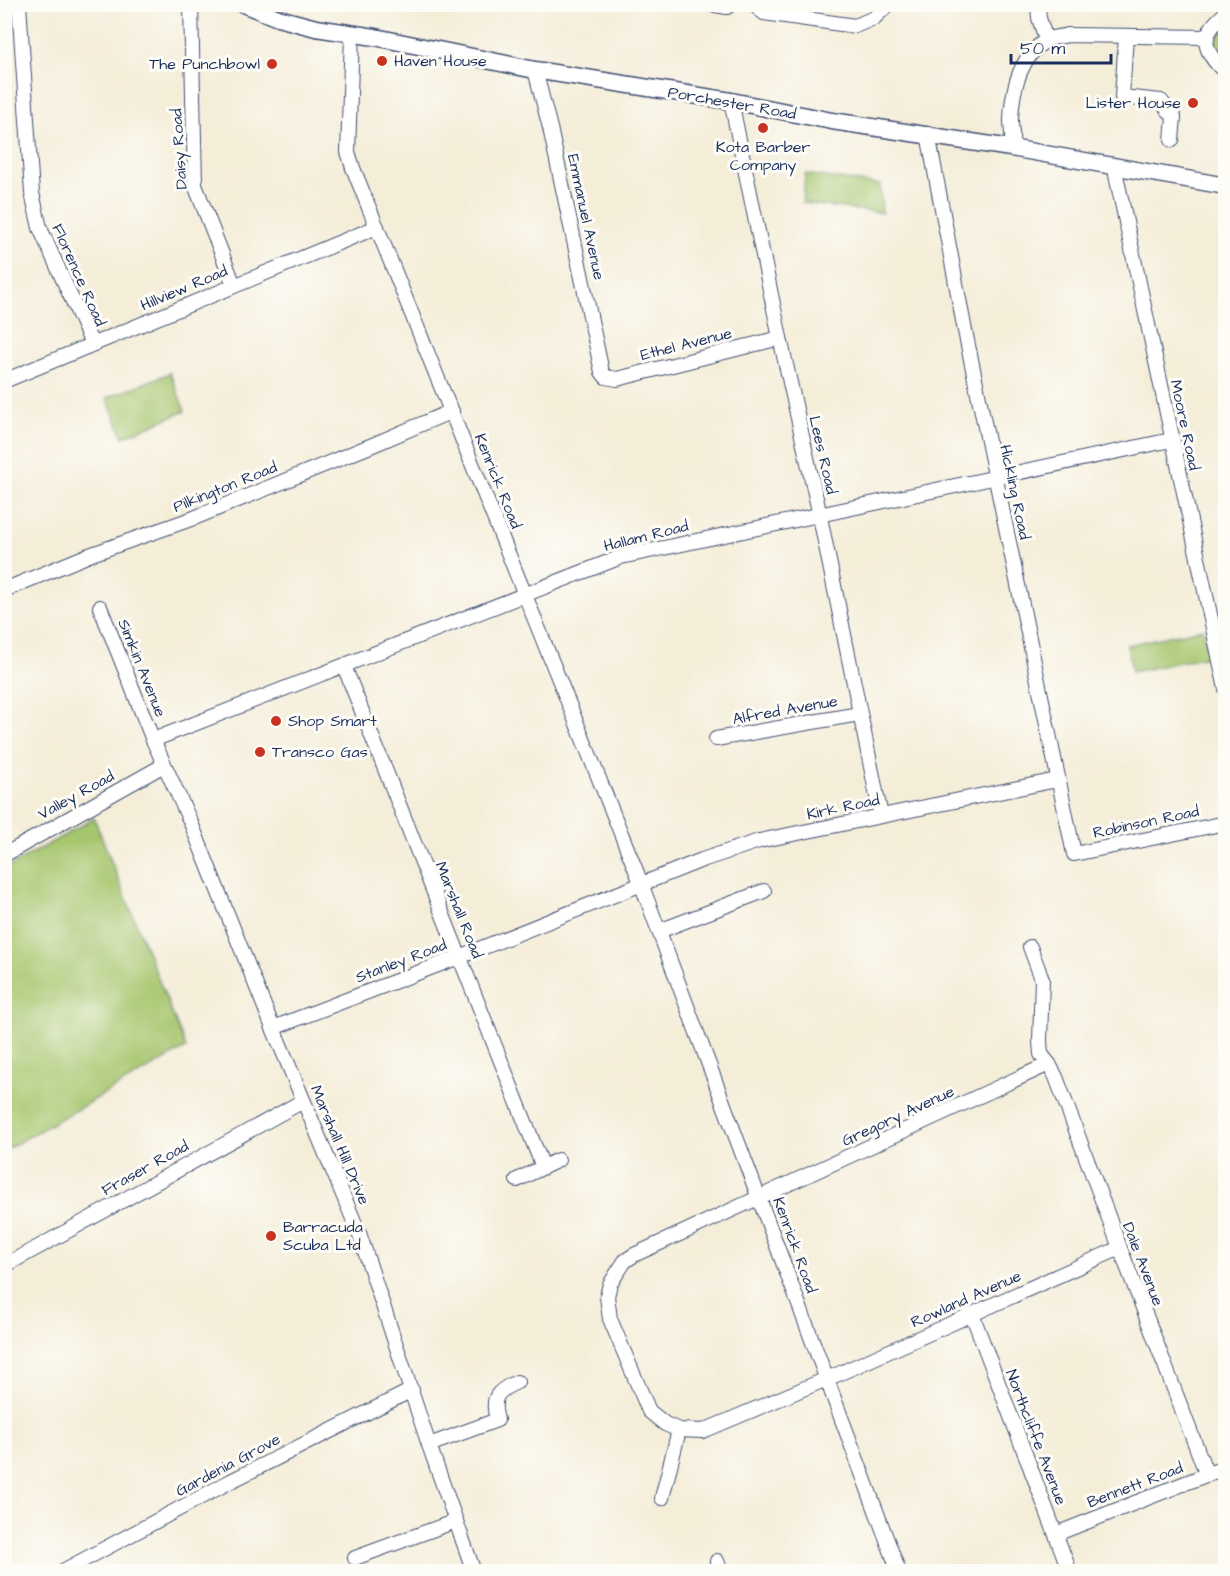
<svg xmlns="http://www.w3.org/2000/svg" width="1230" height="1576" viewBox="0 0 1230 1576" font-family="'Architects Daughter',sans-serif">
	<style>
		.green { fill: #a6c66d; stroke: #607a66; stroke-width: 1.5 }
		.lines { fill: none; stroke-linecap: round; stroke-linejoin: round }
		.minor-casing { stroke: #3c4c70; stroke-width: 16 }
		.tertiary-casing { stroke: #3c4c70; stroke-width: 19 }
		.minor { stroke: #fff; stroke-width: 14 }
		.tertiary { stroke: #fff; stroke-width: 16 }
		.poi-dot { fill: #c8321e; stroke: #fdfcf7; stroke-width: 2 }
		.labels { text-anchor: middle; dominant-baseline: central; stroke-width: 6; stroke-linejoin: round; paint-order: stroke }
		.poi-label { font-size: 16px; fill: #1b2f5e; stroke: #fdfcf7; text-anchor: start }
		.street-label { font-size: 16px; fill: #1b2f5e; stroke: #fdfcf7 }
	</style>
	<rect width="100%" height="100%" fill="#fdfcf7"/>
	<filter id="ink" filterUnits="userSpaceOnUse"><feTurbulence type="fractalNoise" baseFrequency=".0167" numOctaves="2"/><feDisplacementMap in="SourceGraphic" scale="12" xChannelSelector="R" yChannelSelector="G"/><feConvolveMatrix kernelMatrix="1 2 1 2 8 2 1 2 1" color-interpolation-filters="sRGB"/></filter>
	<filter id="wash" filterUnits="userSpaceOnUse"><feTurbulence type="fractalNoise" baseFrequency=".008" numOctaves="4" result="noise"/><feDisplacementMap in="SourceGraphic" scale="24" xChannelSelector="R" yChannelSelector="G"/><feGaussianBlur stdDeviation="1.35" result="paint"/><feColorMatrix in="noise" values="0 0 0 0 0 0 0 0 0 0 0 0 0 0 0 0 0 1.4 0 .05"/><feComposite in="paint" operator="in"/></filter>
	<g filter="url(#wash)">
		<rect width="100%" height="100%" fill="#f4edd8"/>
		<g class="green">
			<path d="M 1224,24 L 1225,26 L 1225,51 L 1221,56 C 1214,47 1213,31 1224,24 Z"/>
			<polygon points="805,174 880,185 882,213 803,203"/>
			<polygon points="170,373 185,411 123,437 107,398"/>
			<polygon points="1203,629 1208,656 1132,672 1127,645"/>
			<polygon points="94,818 186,1048 5,1150 5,869"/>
		</g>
	</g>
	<g filter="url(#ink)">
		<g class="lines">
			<defs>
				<g id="minor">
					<polyline points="19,4 32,193 40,228 92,344"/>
					<polyline points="191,4 195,185 234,285"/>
					<polyline points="709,4 727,7 730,4"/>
					<polyline points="753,4 764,13 855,26 874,18 889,4"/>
					<polyline points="1038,4 1039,18 1046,40"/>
					<path d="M 1226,13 C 1198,36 1202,50 1226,73"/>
					<polyline points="352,35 348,152 353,168 639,878 899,1572"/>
					<polyline points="1126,36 1122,97 1161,101 1174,117 1172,140"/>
					<polyline points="535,70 550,128 602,372 606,377 617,379 780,338"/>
					<polyline points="731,101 780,338 818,507 881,816"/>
					<polyline points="928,134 964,326 1074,854 1226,823"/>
					<path d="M 1011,148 C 1014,138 1011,130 1011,120 C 1012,92 1019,58 1045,41 C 1051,37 1061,37 1068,35 L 1207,37"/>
					<polyline points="1116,168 1116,175 1226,689"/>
					<polyline points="4,381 377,227"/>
					<polyline points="9,588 89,555 194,518 375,444 452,411"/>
					<polyline points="100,607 153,740 191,823 273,1028 359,1233 429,1445 474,1572"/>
					<polyline points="344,666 543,1167"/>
					<polyline points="716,739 859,714"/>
					<polyline points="153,740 621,557 1171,440"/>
					<polyline points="4,855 164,765"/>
					<polyline points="659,931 764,891"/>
					<polyline points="1030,947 1042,979 1040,1041 1041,1054 1049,1064 1056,1077 1120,1248 1207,1475"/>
					<polyline points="273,1028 459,957 702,860 759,841 1057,780"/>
					<polyline points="1049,1064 634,1255 625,1261 610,1284 607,1296 610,1319 649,1411 665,1424 679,1430 703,1431 836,1375 1120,1248"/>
					<polyline points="517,1180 558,1160"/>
					<polyline points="4,1266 303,1101"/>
					<polyline points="972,1314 1070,1572"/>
					<path d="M 429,1445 L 497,1420 C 491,1398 496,1391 517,1382"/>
					<polyline points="662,1498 679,1430"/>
					<polyline points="1056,1534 1226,1467"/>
					<polyline points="355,1558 456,1521"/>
					<polyline points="717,1561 721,1572"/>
					<polyline points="61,1572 231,1481 412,1390"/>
				</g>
				<polyline id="tertiary" points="243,4 278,18 316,28 375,37 535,70 731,101 832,121 1011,148 1226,186"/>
			</defs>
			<use href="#minor" class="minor-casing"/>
			<use href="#tertiary" class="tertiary-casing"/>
			<use href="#minor" class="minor"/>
			<use href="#tertiary" class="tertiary"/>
		</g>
	</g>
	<g class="poi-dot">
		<circle cx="382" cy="61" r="6"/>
		<circle cx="272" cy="64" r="6"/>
		<circle cx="1193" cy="103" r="6"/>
		<circle cx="763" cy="128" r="6"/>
		<circle cx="276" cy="721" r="6"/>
		<circle cx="260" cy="752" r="6"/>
		<circle cx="271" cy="1236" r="6"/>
	</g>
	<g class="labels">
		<g class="poi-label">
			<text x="394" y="61">Haven House</text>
			<text x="260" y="64" text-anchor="end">The Punchbowl</text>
			<text x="1181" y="103" text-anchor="end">Lister House</text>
			<text x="763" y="147" text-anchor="middle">Kota Barber<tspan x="763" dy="18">Company</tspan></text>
			<text x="288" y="721">Shop Smart</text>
			<text x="272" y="752">Transco Gas</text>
			<text x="283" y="1227">Barracuda<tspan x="283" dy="18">Scuba Ltd</tspan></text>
		</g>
		<g class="street-label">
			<text transform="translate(732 103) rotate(10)">Porchester Road</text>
			<text transform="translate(179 149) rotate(-94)">Daisy Road</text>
			<text transform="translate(586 217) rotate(78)">Emmanuel Avenue</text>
			<text transform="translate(79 275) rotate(66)">Florence Road</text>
			<text transform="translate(184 288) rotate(-23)">Hillview Road</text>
			<text transform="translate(686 344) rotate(-14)">Ethel Avenue</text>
			<text transform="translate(1185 425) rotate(78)">Moore Road</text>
			<text transform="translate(823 455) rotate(77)">Lees Road</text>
			<text transform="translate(498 481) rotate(68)">Kenrick Road</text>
			<text transform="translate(225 487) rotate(-22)">Pilkington Road</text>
			<text transform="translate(1015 492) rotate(78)">Hickling Road</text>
			<text transform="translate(646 536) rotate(-14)">Hallam Road</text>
			<text transform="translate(142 668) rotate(68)">Simkin Avenue</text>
			<text transform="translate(785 710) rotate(-10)">Alfred Avenue</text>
			<text transform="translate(76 795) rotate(-29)">Valley Road</text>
			<text transform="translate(843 807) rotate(-12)">Kirk Road</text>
			<text transform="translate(1146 822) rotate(-12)">Robinson Road</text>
			<text transform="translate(459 910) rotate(68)">Marshall Road</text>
			<text transform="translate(401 961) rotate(-21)">Stanley Road</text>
			<text transform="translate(898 1116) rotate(-25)">Gregory Avenue</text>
			<text transform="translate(340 1145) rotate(67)">Marshall Hill Drive</text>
			<text transform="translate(145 1168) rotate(-29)">Fraser Road</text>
			<text transform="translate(795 1245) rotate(70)">Kenrick Road</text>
			<text transform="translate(1143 1264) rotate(69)">Dale Avenue</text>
			<text transform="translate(966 1299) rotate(-24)">Rowland Avenue</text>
			<text transform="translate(1036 1437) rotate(69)">Northcliffe Avenue</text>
			<text transform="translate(228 1465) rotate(-28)">Gardenia Grove</text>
			<text transform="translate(1135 1485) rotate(-21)">Bennett Road</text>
		</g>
	</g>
	<rect width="1230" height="1576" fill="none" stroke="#fdfcf7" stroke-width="24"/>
	<path d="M1011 54v9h100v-9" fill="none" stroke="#1b2f5e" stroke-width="3"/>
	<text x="1020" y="54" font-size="18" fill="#1b2f5e" stroke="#fdfcf7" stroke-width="4.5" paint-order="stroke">50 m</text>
</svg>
